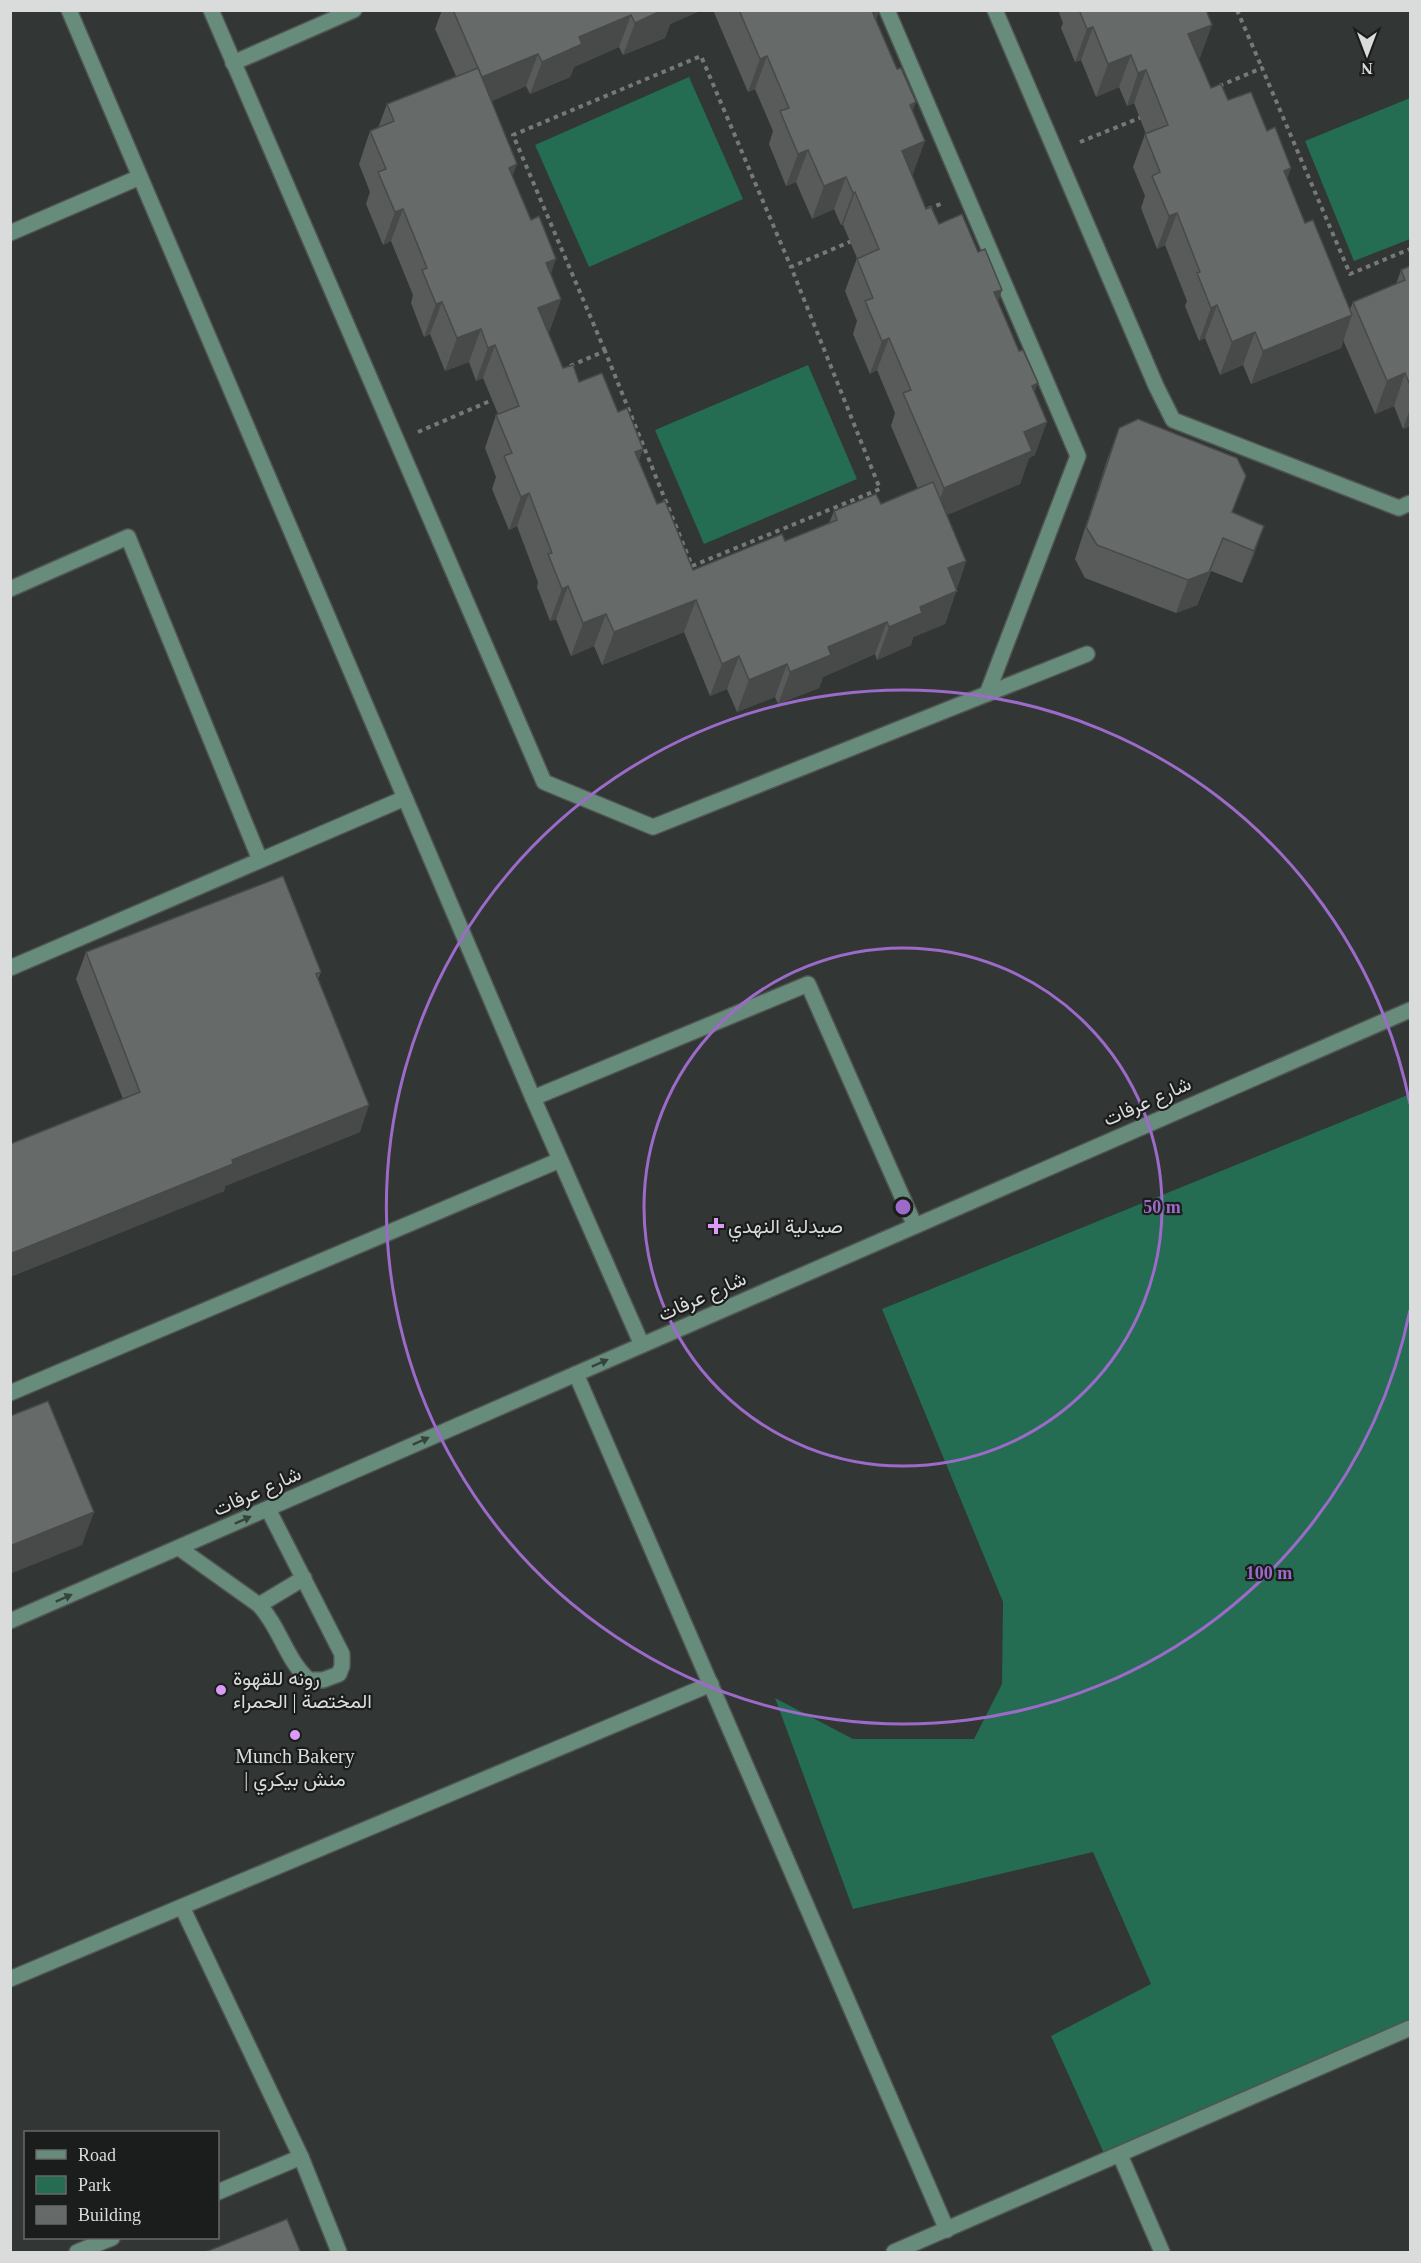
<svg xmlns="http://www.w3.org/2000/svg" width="1421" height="2263" viewBox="0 0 1421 2263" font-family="'Times New Roman',Vazirmatn,serif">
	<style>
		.green { fill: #246c52 }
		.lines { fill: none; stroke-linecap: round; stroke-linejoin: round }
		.minor-casing { stroke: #505452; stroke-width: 18 }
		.path { stroke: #767977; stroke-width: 4; stroke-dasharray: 4.5 4.5; stroke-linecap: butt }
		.minor { stroke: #688c7c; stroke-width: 15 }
		.wall { fill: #585b59 }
		.shaded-wall { fill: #474a49 }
		.building { fill: #666a68; stroke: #474a49; stroke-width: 1.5 }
		.oneway { fill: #36443e }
		.ring { fill: none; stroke: #9c6ac9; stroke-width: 3 }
		.poi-dot { fill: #db9af6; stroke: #1b1d1c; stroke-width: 2 }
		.labels { text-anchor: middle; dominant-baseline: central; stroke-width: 4.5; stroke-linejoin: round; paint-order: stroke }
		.street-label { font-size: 20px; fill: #dadcdb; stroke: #1b1d1c }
		.poi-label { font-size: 20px; fill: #dadcdb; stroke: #1b1d1c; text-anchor: start }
		.centre { fill: #9c6ac9; stroke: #1b1d1c; stroke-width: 3 }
		.ring-label { font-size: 18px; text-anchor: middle; font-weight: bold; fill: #9c6ac9; stroke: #1b1d1c; stroke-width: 4.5; stroke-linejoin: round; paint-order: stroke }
	</style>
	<rect width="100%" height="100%" fill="#323634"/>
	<g class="green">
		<polygon points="689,77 743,199 589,267 535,145"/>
		<polygon points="1410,98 1410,239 1354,261 1305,141"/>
		<polygon points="808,365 857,479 704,544 655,430"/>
		<polygon points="1410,1094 1410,2024 1107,2160 1051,2036 1151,1984 1093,1852 853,1909 775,1698 853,1739 974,1739 1002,1684 1003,1602 882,1309"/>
	</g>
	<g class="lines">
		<defs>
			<g id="minor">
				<polyline points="69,10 533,1098 642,1345"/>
				<polyline points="211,10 544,782 653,827 1087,654"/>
				<polyline points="887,10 1078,456 987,694"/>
				<polyline points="995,10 1156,386 1173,420 1399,508 1410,503"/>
				<polyline points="233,63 354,10"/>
				<polyline points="10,233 140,177"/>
				<polyline points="10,589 128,537 260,860"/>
				<polyline points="10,968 405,798"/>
				<polyline points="533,1098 808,984 915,1226"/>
				<polyline points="576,1374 947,2230"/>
				<polyline points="10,1393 560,1160"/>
				<path d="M 179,1548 L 259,1605 C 280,1627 286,1660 309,1680 L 323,1680 L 339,1674 L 342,1666 L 342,1654 L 268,1509"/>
				<polyline points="259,1605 304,1578"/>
				<polyline points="10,1621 1410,1010"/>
				<polyline points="182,1907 301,2157 339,2252"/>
				<polyline points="10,1979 711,1684"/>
				<polyline points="1120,2155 1162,2252"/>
				<polyline points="218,2192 301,2157"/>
				<polyline points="77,2252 112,2238"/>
				<polyline points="894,2252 1410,2028"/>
			</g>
		</defs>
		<use href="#minor" class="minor-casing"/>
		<g class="path">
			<polyline points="1237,10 1262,68"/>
			<polyline points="1219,86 1262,68 1350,274 1410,249"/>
			<polyline points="1080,142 1142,117"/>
			<polyline points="928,209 943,203"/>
			<polyline points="605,351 513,135 701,56 791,267"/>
			<polyline points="570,366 605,351 692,566 880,489 791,267 854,240"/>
			<polyline points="418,432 497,398"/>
		</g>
		<use href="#minor" class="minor"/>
	</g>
	<g class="wall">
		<polygon points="442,10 702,10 670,24 665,38 623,55 619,47 574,67 570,77 530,94 526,86 492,101 513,176 561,299 549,332 548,332 563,368 618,412 643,449 639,460 657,504 693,570 785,541 829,523 834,511 881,504 918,489 891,426 895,413 877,370 870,374 853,334 857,321 845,291 857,258 843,225 841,225 834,209 812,219 796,182 786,186 769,144 773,131 755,89 748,92 713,10 879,10 876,20 897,69 916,102 912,111 913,174 912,174 926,209 939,224 978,252 1002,290 998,301 1034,392 1035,455 1029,458 1020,484 947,515 966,561 945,624 913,637 911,645 877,660 875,654 823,677 819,688 778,704 775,697 737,712 727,689 710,696 684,632 602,665 594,646 571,656 556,619 550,621 537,587 538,582 517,526 509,530 492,489 496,477 485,448 496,415 498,414 483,378 476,381 469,362 445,371 430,334 424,337 411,303 413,295 391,241 383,245 366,204 370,192 359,164 370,131 378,128 387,104 456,76 435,29"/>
		<polygon points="1058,10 1206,10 1200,58 1198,58 1211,88 1228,100 1287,179 1305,223 1350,309 1353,302 1396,284 1401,270 1410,266 1410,426 1403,429 1394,406 1375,414 1343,340 1341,348 1251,384 1243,365 1220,375 1205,338 1199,341 1185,306 1187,301 1165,245 1157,249 1141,208 1145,196 1133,167 1145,134 1146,134 1134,103 1127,106 1119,87 1096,97 1081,60 1075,62 1061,28 1063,23"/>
		<polygon points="1119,428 1233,513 1264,526 1242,583 1211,571 1197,605 1176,613 1085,578 1075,559 1107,460"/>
		<polygon points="86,952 321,972 318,979 360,1132 225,1186 224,1191 10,1277 10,1144 123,1099 76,979"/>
	</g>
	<g class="shaded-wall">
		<polygon points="663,10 702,10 670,24 665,38 623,55 635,23"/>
		<polygon points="874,10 879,10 868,40 872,11"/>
		<polygon points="631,15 619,47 574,67 570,77 530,94 542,62 579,37"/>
		<polygon points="1212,25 1200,58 1176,67 1188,34"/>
		<polygon points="1093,27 1081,60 1075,62 1087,29"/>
		<polygon points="538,54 526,86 471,110 482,77"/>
		<polygon points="1131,55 1119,87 1096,97 1108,64"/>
		<polygon points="767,56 755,89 748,92 760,59"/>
		<polygon points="1146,70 1134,103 1127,106 1138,73"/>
		<polygon points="916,102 904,134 910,105"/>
		<polygon points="925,141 913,174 890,184 902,151"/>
		<polygon points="808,150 796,182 786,186 798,154"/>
		<polygon points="517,164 505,197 509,168"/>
		<polygon points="1291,168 1279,201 1284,171"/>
		<polygon points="846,177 834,209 812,219 824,186"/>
		<polygon points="855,192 843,225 841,225 853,193"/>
		<polygon points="403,209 391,241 383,245 395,212"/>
		<polygon points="1177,213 1165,245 1157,249 1169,216"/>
		<polygon points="556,259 545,291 546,263"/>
		<polygon points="1002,290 990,322 994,292"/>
		<polygon points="561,299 549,332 526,341 538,308"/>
		<polygon points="442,302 430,334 424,337 436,304"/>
		<polygon points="1217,305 1205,338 1199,341 1211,308"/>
		<polygon points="1352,315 1341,348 1251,384 1263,351"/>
		<polygon points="481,329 469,362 445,371 457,338"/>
		<polygon points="1255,332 1243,365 1220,375 1232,342"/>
		<polygon points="889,338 877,370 870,374 882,341"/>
		<polygon points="495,345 483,378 476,381 488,348"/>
		<polygon points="1405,373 1394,406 1375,414 1387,381"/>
		<polygon points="1038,383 1026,416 1032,386"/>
		<polygon points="1410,409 1410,426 1403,429"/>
		<polygon points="1047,422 1035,455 1029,458 1020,484 932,521 944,488 1024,432"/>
		<polygon points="643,449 631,481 635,452"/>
		<polygon points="529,493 517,526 509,530 521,497"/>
		<polygon points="1264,526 1253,558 1242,583 1254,551"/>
		<polygon points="1223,538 1197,605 1176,613 1188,580"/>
		<polygon points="966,561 945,624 913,637 911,645 877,660 889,627 920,607 948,568"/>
		<polygon points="568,586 556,619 550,621 562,589"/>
		<polygon points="696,600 684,632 602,665 614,632"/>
		<polygon points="606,614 594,646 571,656 583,623"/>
		<polygon points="887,622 875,654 823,677 819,688 778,704 790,672 828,647"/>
		<polygon points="739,656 727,689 710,696 722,664"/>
		<polygon points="787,664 775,697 737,712 749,680"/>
		<polygon points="369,1105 360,1132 225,1186 224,1191 10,1277 10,1254 232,1160"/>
		<polygon points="94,1512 82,1545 10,1574 10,1546"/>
	</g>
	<g class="building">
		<polygon points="453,10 663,10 635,23 631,15 579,37 582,44 542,62 538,54 482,77"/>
		<polygon points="739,10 874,10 872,11 897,69 901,68 916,102 910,105 925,141 902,151 926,209 931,207 939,224 962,214 978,252 985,249 1002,290 994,292 1019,351 1023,350 1038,383 1032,386 1047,422 1024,432 1032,451 944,488 903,393 911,390 889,338 882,341 865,301 873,298 857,259 879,249 855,192 853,193 846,177 824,186 808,150 798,154 780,111 789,108 767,56 760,59"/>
		<polygon points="1079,10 1206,10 1212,25 1188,34 1211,88 1221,84 1228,100 1251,92 1267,131 1275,127 1291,168 1284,171 1305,223 1313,220 1352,315 1263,351 1255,332 1232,342 1217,305 1211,308 1197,273 1200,272 1177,213 1169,216 1152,176 1160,172 1145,134 1168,125 1146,70 1138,73 1131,55 1108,64 1093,27 1087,29"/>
		<polygon points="478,68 517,164 509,168 531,220 539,216 556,259 546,263 561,299 538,308 563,368 573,365 579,382 602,373 618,412 627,408 643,449 635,452 657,504 665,501 693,570 782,534 785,541 837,520 834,511 876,494 881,504 933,482 966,561 948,568 957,591 920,607 922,613 889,627 887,622 828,647 831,655 790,672 787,664 749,680 739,656 722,664 696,600 614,632 606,614 583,623 568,586 562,589 548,554 552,553 529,493 521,497 504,456 512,453 496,415 519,406 495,345 488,348 481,329 457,338 442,302 436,304 422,270 427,268 403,209 395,212 378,172 386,169 370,131 394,121 387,104"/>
		<polygon points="1410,266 1410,385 1405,373 1387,381 1353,302 1405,280 1401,270"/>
		<polygon points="1138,419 1237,458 1246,476 1232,512 1264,526 1254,551 1223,538 1209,572 1188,580 1097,545 1086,527 1119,428"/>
		<polygon points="283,876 321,972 316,974 369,1105 232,1160 233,1164 10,1254 10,1144 140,1092 86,952"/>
		<polygon points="48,1401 94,1512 10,1546 10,1416"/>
		<polygon points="287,2219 301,2253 203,2253"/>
	</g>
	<defs><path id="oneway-solid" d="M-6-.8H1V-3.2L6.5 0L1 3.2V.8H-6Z" transform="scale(1.5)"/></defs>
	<g class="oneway">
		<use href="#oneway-solid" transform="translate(600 1363) rotate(-24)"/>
		<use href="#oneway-solid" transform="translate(421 1441) rotate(-24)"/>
		<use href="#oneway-solid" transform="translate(243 1520) rotate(-24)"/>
		<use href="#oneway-solid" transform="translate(64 1598) rotate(-24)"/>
	</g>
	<g class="ring">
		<circle cx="903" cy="1207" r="259"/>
		<path d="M1410 1310A517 517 0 1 1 1410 1104"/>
	</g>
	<g class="poi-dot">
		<path d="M713 1217h6v6h6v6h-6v6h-6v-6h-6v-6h6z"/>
		<circle cx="221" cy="1690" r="6"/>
		<circle cx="295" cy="1735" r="6"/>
	</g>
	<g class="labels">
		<g class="street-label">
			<text transform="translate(1147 1101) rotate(-24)">شارع عرفات</text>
			<text transform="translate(702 1296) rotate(-24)">شارع عرفات</text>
			<text transform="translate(257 1491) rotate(-24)">شارع عرفات</text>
		</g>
		<g class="poi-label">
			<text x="728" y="1226">صيدلية النهدي</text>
			<text x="233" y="1678">رونه للقهوة<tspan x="233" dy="23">المختصة | الحمراء</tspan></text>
			<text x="295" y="1756" text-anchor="middle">Munch Bakery<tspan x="295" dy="23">| منش بيكري</tspan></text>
		</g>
	</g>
	<circle cx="903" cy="1207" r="9" class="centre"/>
	<g class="ring-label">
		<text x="1162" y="1213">50 m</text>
		<text x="1269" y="1579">100 m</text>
	</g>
	<rect width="1421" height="2263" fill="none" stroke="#dadcdb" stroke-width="24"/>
	<rect x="24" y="2131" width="195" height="108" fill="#1b1d1c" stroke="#676968" stroke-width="1.5"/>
	<rect x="36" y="2150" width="30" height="9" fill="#688c7c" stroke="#676968" stroke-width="1.5"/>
	<text x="78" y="2161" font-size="18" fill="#dadcdb">Road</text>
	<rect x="36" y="2176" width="30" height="18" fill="#246c52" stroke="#676968" stroke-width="1.5"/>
	<text x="78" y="2191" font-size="18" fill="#dadcdb">Park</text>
	<rect x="36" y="2206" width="30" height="18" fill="#666a68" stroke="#676968" stroke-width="1.5"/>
	<text x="78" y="2221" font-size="18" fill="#dadcdb">Building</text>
	<g transform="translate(1367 54) rotate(180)" stroke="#1b1d1c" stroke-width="4.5" paint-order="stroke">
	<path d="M0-4.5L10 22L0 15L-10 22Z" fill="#dadcdb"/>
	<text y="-9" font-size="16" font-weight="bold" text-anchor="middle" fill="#dadcdb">N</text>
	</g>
</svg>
